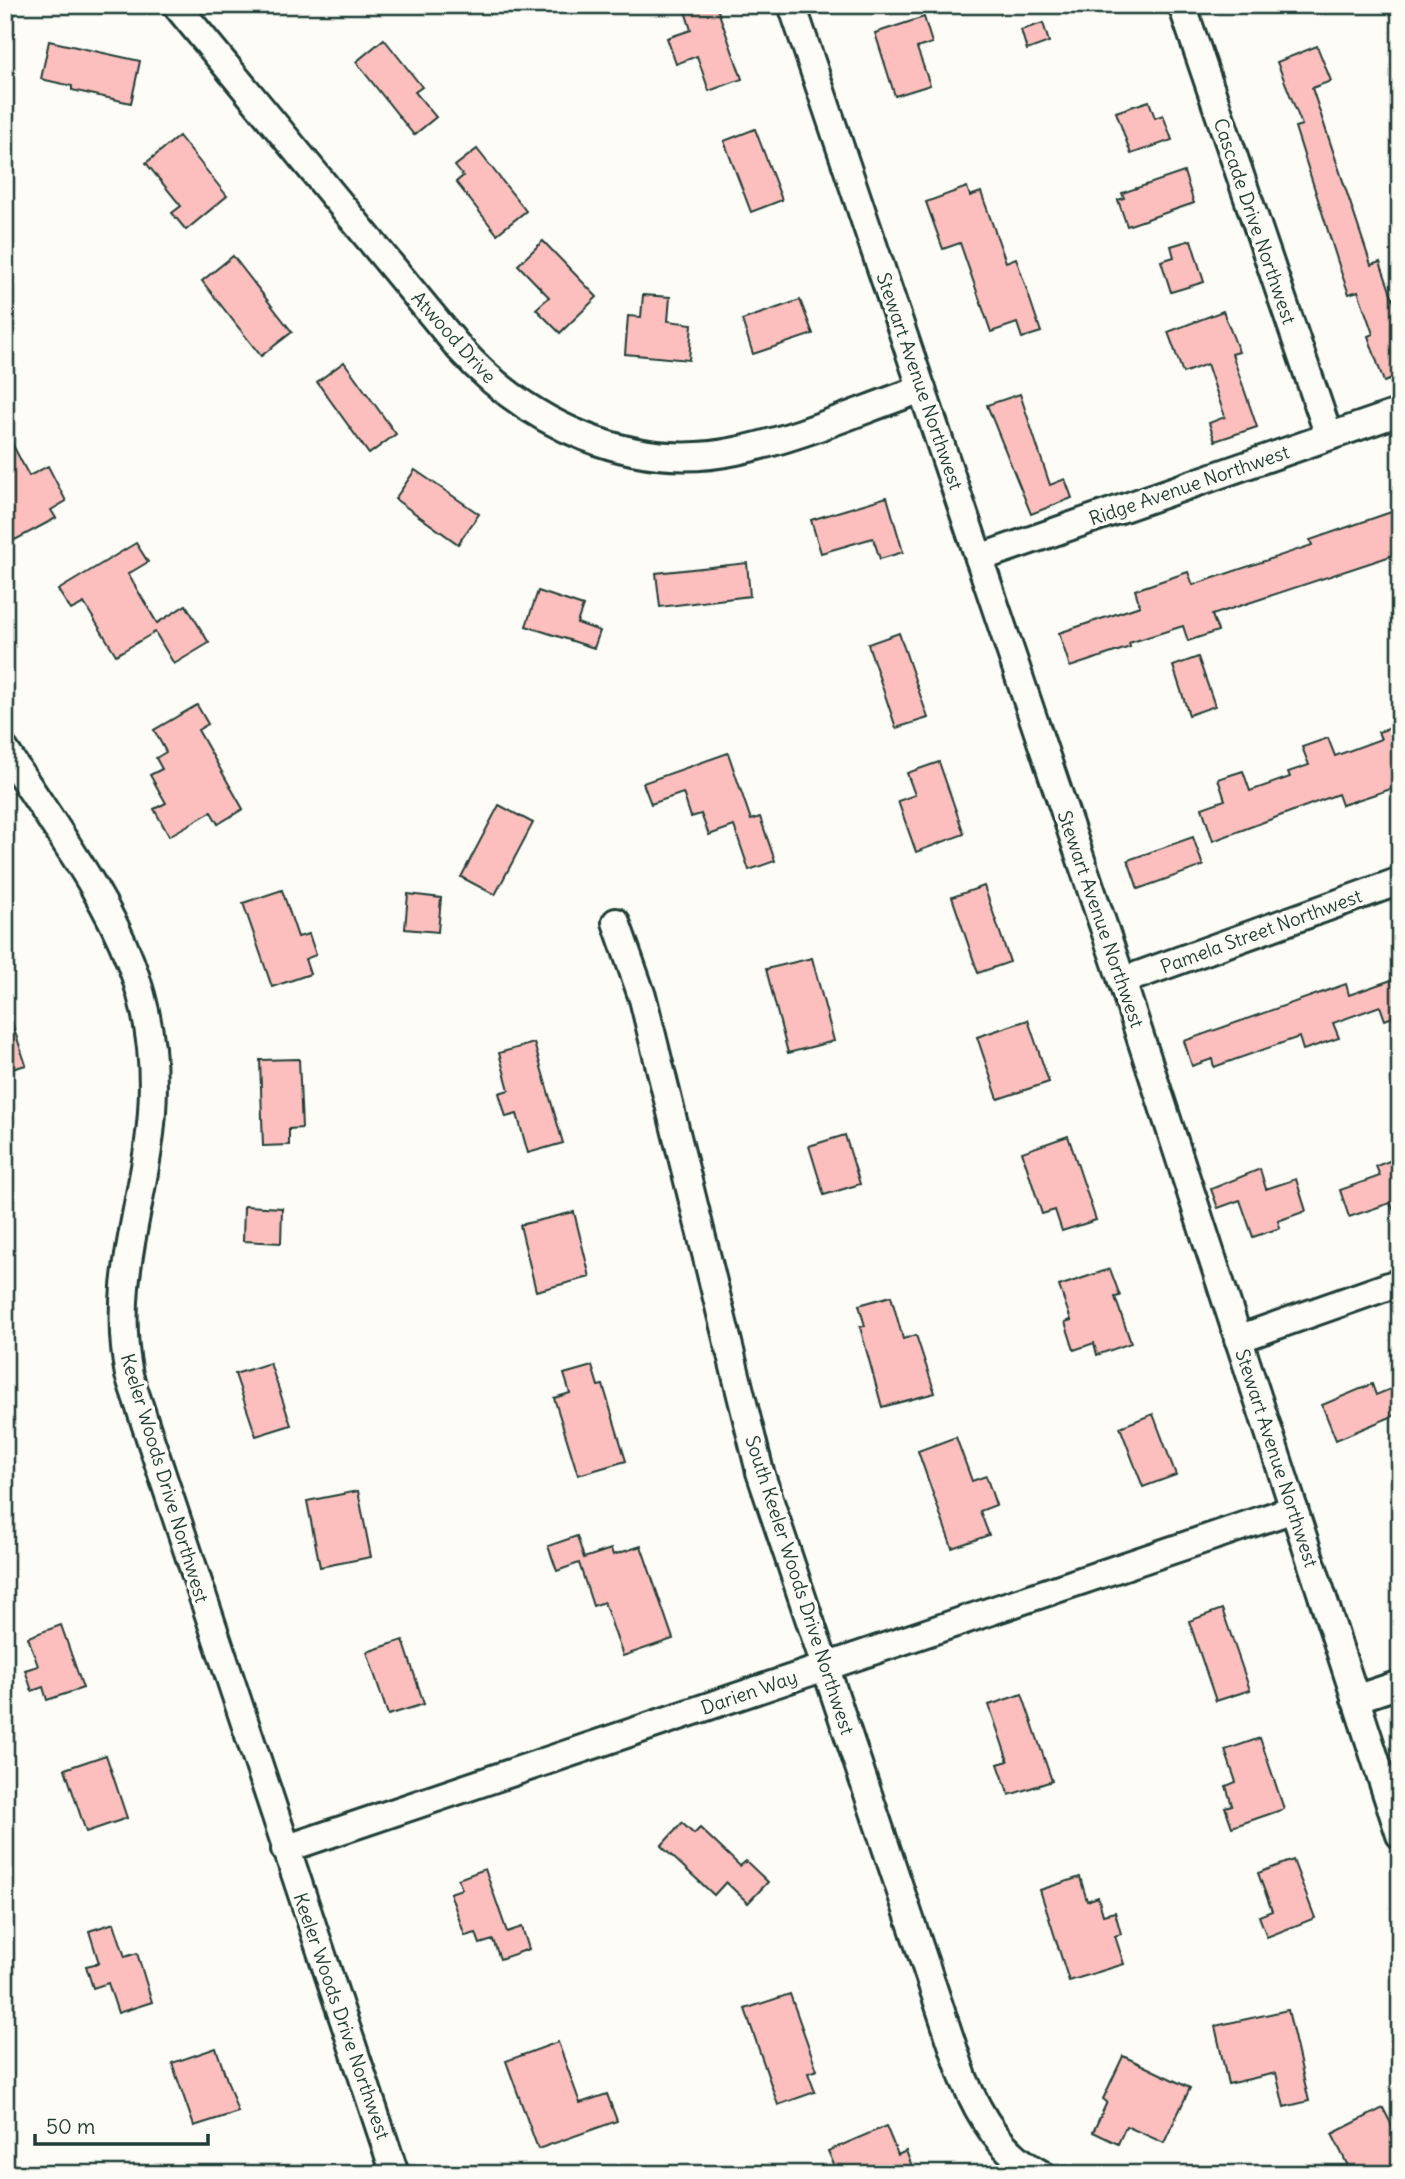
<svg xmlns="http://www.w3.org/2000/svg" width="1405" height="2179" viewBox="0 0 1405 2179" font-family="Delius,sans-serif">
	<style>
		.building { fill: #fcbfbd; stroke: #1f3d34; stroke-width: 2 }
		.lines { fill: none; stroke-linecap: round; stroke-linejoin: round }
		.street-casing { stroke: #1f3d34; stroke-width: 32 }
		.street { stroke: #fdfcf7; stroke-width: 26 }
		.labels { text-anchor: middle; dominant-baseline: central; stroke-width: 7; stroke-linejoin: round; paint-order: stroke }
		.street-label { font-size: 19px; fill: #1f3d34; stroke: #fdfcf7 }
	</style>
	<rect width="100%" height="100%" fill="#fdfcf7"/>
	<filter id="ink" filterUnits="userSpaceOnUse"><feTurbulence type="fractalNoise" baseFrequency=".0143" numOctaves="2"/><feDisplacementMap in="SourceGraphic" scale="14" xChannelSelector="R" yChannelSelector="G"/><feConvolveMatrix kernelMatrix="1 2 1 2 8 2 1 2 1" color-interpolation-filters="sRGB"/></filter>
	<g filter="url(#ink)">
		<g class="building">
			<polygon points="701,5 716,5 742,79 709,91 697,56 676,64 667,38 691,30 685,11"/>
			<polygon points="924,17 932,43 917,48 930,85 895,96 875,33"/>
			<polygon points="1043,23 1049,42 1027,50 1021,30"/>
			<polygon points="384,39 422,87 415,92 436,117 414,135 356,62"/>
			<polygon points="49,41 140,61 131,103 72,90 72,86 41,79"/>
			<polygon points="1317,46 1331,81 1312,88 1371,265 1380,262 1400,320 1400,376 1384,382 1368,336 1373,334 1358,291 1349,294 1342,275 1295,127 1302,125 1277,62"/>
			<polygon points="1149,101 1155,118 1163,115 1172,140 1131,154 1116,112"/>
			<polygon points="755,129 782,200 751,212 724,141"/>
			<polygon points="179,136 227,196 186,230 172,213 181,206 146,163"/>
			<polygon points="477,149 526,211 497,234 456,182 463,176 455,166"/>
			<polygon points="1184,172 1194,203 1127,226 1118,200 1124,198 1122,193"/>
			<polygon points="967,187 970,196 981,192 1006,262 1016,258 1041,332 1022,338 1017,323 991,332 960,243 943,249 926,202"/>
			<polygon points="1191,240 1204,282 1171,292 1161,261 1174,257 1171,246"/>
			<polygon points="543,241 597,297 560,333 536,309 549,297 518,265"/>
			<polygon points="233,256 292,332 261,356 202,281"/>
			<polygon points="643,295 670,297 668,321 692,324 689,360 625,354 628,316 641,317"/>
			<polygon points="800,300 813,334 753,354 742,320"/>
			<polygon points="1223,311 1239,352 1232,354 1257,427 1215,441 1209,423 1225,417 1207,364 1183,373 1168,332"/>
			<polygon points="344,362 396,434 369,454 317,382"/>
			<polygon points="1020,394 1050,485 1065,479 1072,498 1031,514 987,405"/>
			<polygon points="5,430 29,476 48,466 66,501 51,510 56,518 15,540 5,523"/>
			<polygon points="415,470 479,514 458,544 395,499"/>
			<polygon points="887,497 903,552 880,559 873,538 821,553 811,520"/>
			<polygon points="1400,509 1400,553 1212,615 1218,631 1188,641 1183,626 1129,643 1130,647 1070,667 1059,633 1140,606 1135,590 1188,572 1193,585 1312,545 1310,540"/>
			<polygon points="136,543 148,562 128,574 157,623 186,605 209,643 174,664 155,632 116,655 84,603 71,610 58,590"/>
			<polygon points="747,563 750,596 660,607 656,573"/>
			<polygon points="538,591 583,606 577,623 600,631 594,648 526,626"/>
			<polygon points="899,633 928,718 896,728 868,644"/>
			<polygon points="1198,657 1215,706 1189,715 1173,666"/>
			<polygon points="197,705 208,724 198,730 243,809 218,824 211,812 169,836 154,809 166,803 150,775 162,769 156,758 166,752 154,730"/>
			<polygon points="1400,725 1400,786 1342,805 1338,794 1213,841 1202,808 1225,800 1218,779 1243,771 1250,791 1290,777 1288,772 1309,765 1302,747 1328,738 1335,756 1381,739 1378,732"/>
			<polygon points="728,753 751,820 760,817 775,861 749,870 734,826 709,835 701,814 691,817 683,793 651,804 643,783"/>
			<polygon points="939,762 964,834 916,852 898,801 915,795 907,773"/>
			<polygon points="499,805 533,823 495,895 461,877"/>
			<polygon points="1193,837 1203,866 1138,889 1128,860"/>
			<polygon points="984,886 1010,962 978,973 952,897"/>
			<polygon points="282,890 298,937 309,934 316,955 305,959 310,974 272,987 243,903"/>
			<polygon points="408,894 441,898 438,932 405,929"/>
			<polygon points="812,958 834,1041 788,1053 766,969"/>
			<polygon points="1400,977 1400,1014 1385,1020 1380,1006 1333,1023 1339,1038 1303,1050 1299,1037 1214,1067 1212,1059 1192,1066 1184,1041 1346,984 1349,995"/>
			<polygon points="5,1014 9,1014 26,1065 5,1071"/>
			<polygon points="1028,1020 1049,1082 998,1099 977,1037"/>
			<polygon points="534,1043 563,1143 528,1153 517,1114 506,1117 499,1093 509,1090 499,1053"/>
			<polygon points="299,1059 302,1128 289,1129 289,1145 263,1146 260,1060"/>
			<polygon points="845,1135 860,1184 824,1195 809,1146"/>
			<polygon points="1068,1136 1096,1220 1062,1231 1055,1210 1042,1214 1022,1152"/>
			<polygon points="1400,1157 1400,1223 1390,1203 1349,1217 1340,1190 1380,1176 1376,1166"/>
			<polygon points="1260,1169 1266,1189 1296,1179 1306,1211 1278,1221 1280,1228 1253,1237 1240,1200 1218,1208 1211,1189"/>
			<polygon points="244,1206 282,1208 281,1243 243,1241"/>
			<polygon points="574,1212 590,1277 536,1291 520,1225"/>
			<polygon points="1110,1269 1120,1296 1115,1297 1131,1343 1097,1355 1094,1343 1074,1350 1065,1322 1071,1320 1059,1286"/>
			<polygon points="891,1296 903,1339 916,1335 935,1393 882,1407 860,1327 865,1326 859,1305"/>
			<polygon points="270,1363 291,1425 256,1436 235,1374"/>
			<polygon points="592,1366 598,1386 603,1385 626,1461 578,1475 554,1398 570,1393 564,1374"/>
			<polygon points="1372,1384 1376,1395 1400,1385 1400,1413 1336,1440 1322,1405"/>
			<polygon points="1153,1414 1176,1475 1143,1487 1120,1427"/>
			<polygon points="956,1437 972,1481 986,1476 996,1505 980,1511 989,1535 952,1548 918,1451"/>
			<polygon points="358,1491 371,1557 320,1567 307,1501"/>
			<polygon points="577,1536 584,1558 611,1549 613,1555 641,1546 673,1639 623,1656 604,1602 593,1606 579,1563 557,1571 548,1546"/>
			<polygon points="1222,1609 1250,1690 1216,1701 1189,1621"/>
			<polygon points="61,1625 83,1688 47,1700 43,1687 32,1691 25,1670 38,1666 28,1637"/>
			<polygon points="403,1640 424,1704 388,1715 367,1652"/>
			<polygon points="1022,1694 1052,1781 1009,1795 998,1764 1008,1761 989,1705"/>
			<polygon points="1260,1738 1284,1809 1232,1827 1225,1807 1232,1805 1226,1786 1236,1782 1225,1750"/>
			<polygon points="106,1755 127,1818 86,1832 65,1769"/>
			<polygon points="682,1823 694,1834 700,1828 740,1866 746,1861 768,1882 748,1903 726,1882 714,1895 661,1846"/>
			<polygon points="1293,1860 1315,1918 1267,1937 1259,1916 1272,1911 1258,1873"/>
			<polygon points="485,1869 507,1932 522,1927 529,1949 500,1959 493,1940 480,1944 476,1933 465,1936 450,1893 462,1889 458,1879"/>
			<polygon points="1080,1877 1087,1901 1098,1897 1103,1915 1115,1912 1121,1934 1115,1936 1124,1964 1069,1981 1040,1890"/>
			<polygon points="114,1923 125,1957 137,1953 152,2002 118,2013 108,1983 93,1988 86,1966 99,1963 89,1931"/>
			<polygon points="790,1994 817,2070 808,2073 815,2092 778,2105 745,2009"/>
			<polygon points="1288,2010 1309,2101 1284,2107 1276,2073 1228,2084 1215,2026"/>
			<polygon points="558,2042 580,2103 607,2094 617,2121 538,2149 506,2061"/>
			<polygon points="216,2048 238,2112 194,2126 172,2063"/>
			<polygon points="1123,2056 1190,2088 1164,2143 1126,2126 1118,2144 1093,2132 1107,2102 1103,2099"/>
			<polygon points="1383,2108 1400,2141 1400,2174 1352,2174 1332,2134"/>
			<polygon points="886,2126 898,2155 906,2151 915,2174 838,2174 828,2151"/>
		</g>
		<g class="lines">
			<defs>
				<g id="street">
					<path d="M 176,5 L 460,349 C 529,425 632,473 736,451 C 799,438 861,410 922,389"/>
					<polyline points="792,5 1122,981 1400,1835"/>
					<polyline points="1182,5 1329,436"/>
					<polyline points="979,558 1400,412"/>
					<path d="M 5,750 C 93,888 174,974 148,1149 C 136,1227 113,1295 129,1375 L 395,2174"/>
					<path d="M 616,922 L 643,999 L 760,1472 L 963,2077 C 980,2117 1001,2153 1041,2174"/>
					<polyline points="1122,981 1400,881"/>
					<polyline points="1238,1339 1400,1282"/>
					<polyline points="1355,1699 1400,1684"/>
					<polyline points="285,1849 1294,1509"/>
				</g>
			</defs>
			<use href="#street" class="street-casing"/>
			<use href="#street" class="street"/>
		</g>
	</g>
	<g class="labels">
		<g class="street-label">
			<text transform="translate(1255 221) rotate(71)">Cascade Drive Northwest</text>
			<text transform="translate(454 337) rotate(48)">Atwood Drive</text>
			<text transform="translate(920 381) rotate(71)">Stewart Avenue Northwest</text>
			<text transform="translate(1189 485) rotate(-19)">Ridge Avenue Northwest</text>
			<text transform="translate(1101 919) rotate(71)">Stewart Avenue Northwest</text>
			<text transform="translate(1261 931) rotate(-20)">Pamela Street Northwest</text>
			<text transform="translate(1277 1458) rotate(72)">Stewart Avenue Northwest</text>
			<text transform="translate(165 1478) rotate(73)">Keeler Woods Drive Northwest</text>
			<text transform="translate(800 1585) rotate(72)">South Keeler Woods Drive Northwest</text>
			<text transform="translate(749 1692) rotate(-19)">Darien Way</text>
			<text transform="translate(342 2016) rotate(71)">Keeler Woods Drive Northwest</text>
		</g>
	</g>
	<rect width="1405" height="2179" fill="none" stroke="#fdfcf7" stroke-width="28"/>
	<rect x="14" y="14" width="1377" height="2151" fill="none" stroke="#1f3d34" stroke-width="2.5" filter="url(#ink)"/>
	<path d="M35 2134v10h173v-10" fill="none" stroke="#1f3d34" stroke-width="3.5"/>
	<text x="46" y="2134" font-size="21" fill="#1f3d34" stroke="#fdfcf7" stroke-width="5" paint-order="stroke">50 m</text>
</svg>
